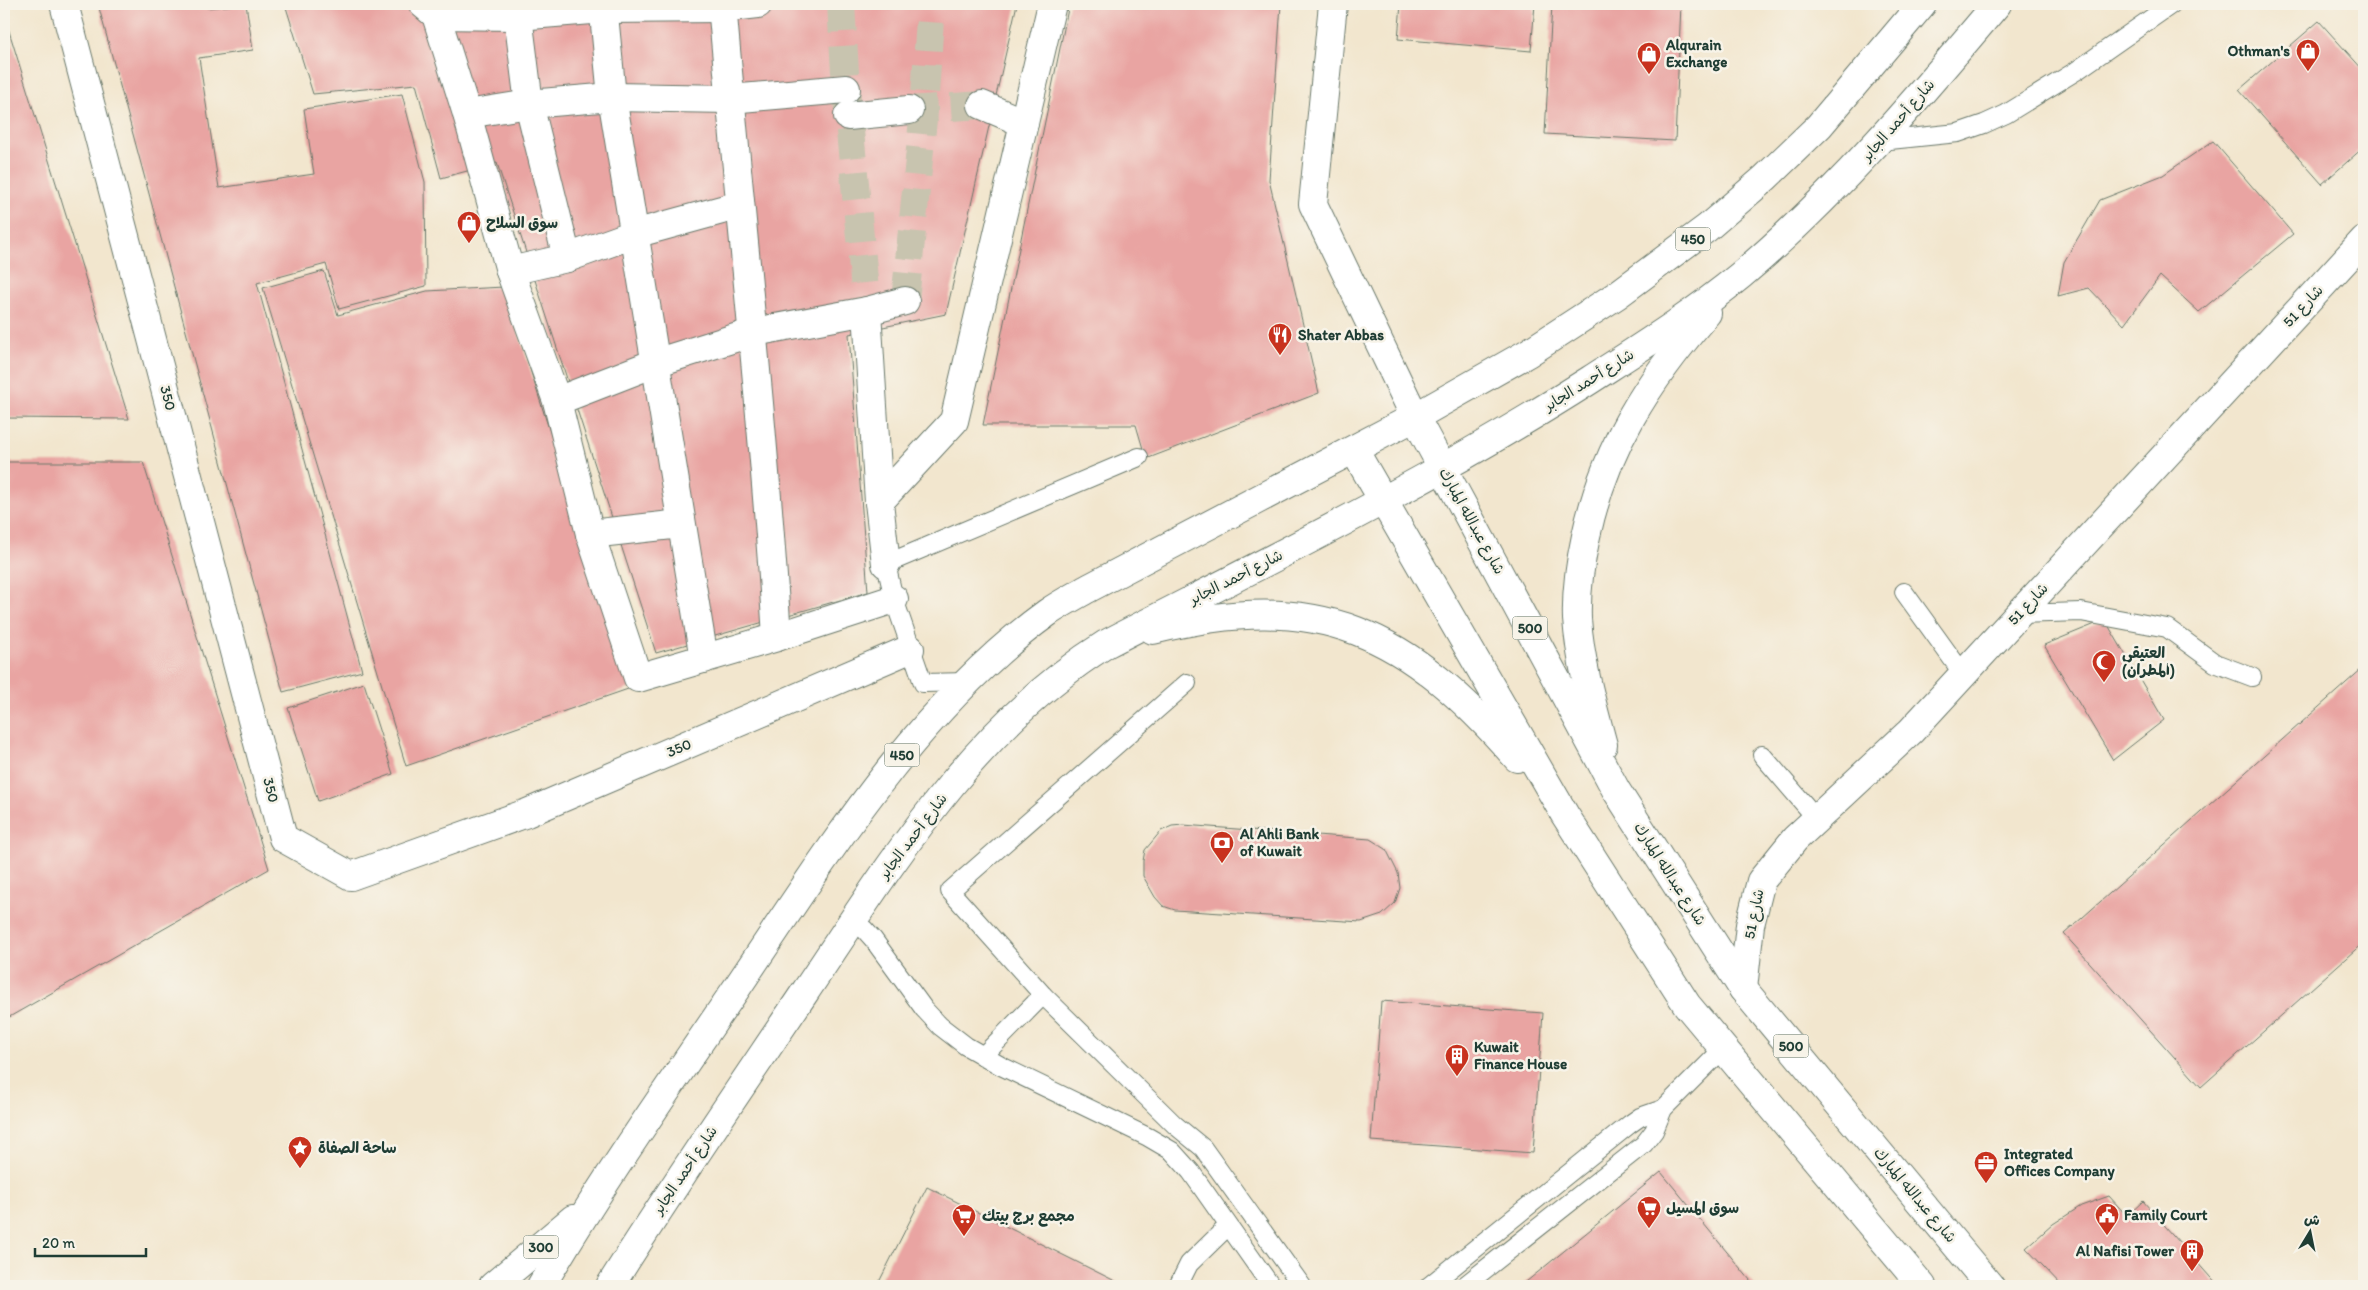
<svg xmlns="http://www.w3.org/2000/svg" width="2368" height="1290" viewBox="0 0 2368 1290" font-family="Itim,'Playpen Sans Arabic',sans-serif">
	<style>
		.building { fill: #e9a4a2 }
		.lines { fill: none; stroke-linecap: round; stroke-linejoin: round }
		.street-tunnel { stroke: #c8c4af; stroke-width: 28; stroke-dasharray: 28 14; stroke-linecap: butt }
		.lane-casing { stroke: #69786a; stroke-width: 20 }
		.street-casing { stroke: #69786a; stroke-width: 30 }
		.primary-casing { stroke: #69786a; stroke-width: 30 }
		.lane { stroke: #fff; stroke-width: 18 }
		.street { stroke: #fff; stroke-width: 28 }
		.primary { stroke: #fff; stroke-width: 28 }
		.labels { text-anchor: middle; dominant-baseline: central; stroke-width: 5; stroke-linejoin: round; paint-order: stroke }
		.shield { fill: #f7f3e8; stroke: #60746a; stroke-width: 1 }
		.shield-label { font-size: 14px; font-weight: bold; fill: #1f3d34 }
		.poi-label { font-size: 15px; font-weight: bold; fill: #1f3d34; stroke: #f7f3e8; text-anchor: start }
		.street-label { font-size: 15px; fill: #1f3d34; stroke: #f7f3e8 }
	</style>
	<rect width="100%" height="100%" fill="#f7f3e8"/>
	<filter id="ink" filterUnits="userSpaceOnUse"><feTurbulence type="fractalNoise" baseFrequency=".02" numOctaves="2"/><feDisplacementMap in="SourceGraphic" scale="10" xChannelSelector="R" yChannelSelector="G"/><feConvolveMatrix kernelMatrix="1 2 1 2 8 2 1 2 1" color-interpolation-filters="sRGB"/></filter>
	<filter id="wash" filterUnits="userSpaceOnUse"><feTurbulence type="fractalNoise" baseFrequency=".0096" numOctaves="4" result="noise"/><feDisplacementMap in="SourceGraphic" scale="20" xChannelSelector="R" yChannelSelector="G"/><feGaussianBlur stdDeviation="1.12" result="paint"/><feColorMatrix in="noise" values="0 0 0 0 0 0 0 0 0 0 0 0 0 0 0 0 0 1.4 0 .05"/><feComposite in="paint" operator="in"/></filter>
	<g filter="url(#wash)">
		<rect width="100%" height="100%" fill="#f2e6ce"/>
		<g id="blocks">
			<g class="building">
				<polygon points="98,4 206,4 207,8 246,4 253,50 199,58 219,188 314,174 304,109 402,94 425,182 426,286 339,309 326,264 257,283 362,671 283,692"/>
				<polygon points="285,4 380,4 446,8 441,4 1017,4 946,314 849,334 868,592 656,653 497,163 441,178 416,84 313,94"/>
				<polygon points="1069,4 1281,4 1269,180 1319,393 1146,459 1136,425 983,425"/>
				<polygon points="1401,4 1535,4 1531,51 1398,39"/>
				<polygon points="1552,4 1681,4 1675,141 1545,134"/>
				<polygon points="4,15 129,419 4,418"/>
				<polygon points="2319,21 2364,71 2364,147 2322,184 2239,90"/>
				<polygon points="2213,141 2293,234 2199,312 2160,276 2124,325 2089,288 2058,296 2064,262 2100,200 2163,175"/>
				<polygon points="324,271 338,315 427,291 504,287 631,688 406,766 263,288"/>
				<polygon points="4,462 143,462 269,869 4,1020"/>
				<polygon points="2105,620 2164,720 2113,760 2044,645"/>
				<polygon points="2364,667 2364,942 2201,1087 2064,934"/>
				<polygon points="364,683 393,774 318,801 288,708"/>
				<polygon points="1183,825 1370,839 1386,849 1398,873 1400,888 1395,903 1382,915 1361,922 1175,910 1163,906 1155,897 1143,876 1143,861 1145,850 1161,831 1172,826"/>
				<polygon points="1381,1001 1543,1013 1533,1153 1371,1141"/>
				<polygon points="1661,1172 1755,1286 1521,1286"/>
				<polygon points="927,1187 1125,1286 877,1286"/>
				<polygon points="2109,1196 2127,1216 2143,1201 2218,1286 2062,1286 2026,1248 2053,1224 2081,1206"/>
			</g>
		</g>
	</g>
	<g filter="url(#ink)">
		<use href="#blocks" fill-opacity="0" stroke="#69786a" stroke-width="1"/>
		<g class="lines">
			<g class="street-tunnel">
				<polyline points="841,4 846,89 867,311"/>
				<polyline points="909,110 982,105"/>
				<polyline points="905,301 924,109 931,4"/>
			</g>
			<defs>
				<g id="lane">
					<polyline points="1880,141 1958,133 1984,124 2006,114 2076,71 2172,4"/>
					<polyline points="1904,592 1963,674"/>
					<polyline points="2019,614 2081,612 2167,628 2215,663 2252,677"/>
					<polyline points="968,682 923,683 894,599 886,564 1139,457"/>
					<polyline points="1762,755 1817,819"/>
					<polyline points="852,923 864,929 873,939 924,1009 940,1026 966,1046 1001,1066 1148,1137 1172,1151 1191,1172 1271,1286"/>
					<polyline points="1043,995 1175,1125 1203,1148 1302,1286"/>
					<polyline points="983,1056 1043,995 950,891 1187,683"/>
					<polyline points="1178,1286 1189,1264 1228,1226"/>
					<polyline points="1429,1286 1630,1124 1640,1117 1663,1109"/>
					<polyline points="1464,1286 1644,1144 1654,1131 1663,1109 1723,1049"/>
				</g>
				<g id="street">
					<polyline points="64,4 283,838 351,876 527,813 910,649"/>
					<polyline points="423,4 436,15 467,114 510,271 557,401 590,534 638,678 777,637 894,599"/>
					<polyline points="603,4 612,97 704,659"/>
					<path d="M 722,4 C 740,215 764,425 777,637"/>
					<polyline points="1333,4 1313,204 1415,417"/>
					<polyline points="436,15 518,16 604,9 722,8 758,4"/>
					<polyline points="518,16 529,104 567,258"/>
					<polyline points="982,105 1024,123"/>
					<polyline points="467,114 529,104 612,97 730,99 846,89"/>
					<polyline points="848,116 909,110"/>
					<polyline points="510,271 567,258 634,234 740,205"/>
					<polyline points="867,311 879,502"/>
					<polyline points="557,401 655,363 754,332 867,311 905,301"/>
					<polyline points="590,534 681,524"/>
					<polyline points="886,564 879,502 954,421 1052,4"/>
					<polyline points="1743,989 1750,925 1761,881 1795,839 1911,731 2364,240"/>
				</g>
				<g id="primary">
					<polyline points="1415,417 1616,790 1743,989 1990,1286"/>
					<polyline points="1354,450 1565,815 1687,1005 1922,1286"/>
					<path d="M 1153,630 C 1321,588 1407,632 1517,758"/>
					<path d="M 1603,745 C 1592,704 1580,661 1577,619 C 1576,591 1580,563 1586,536 C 1605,447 1648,381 1707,313"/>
					<polyline points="493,1286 573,1219"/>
					<path d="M 541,1286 C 601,1184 669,1087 736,989 C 824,859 917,707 1047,613 C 1060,604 1075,596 1089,588 L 1415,417 L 1528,353 L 1617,295 L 1707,228 L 1765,178 L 1819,126 L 1922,4"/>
					<path d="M 610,1286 C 672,1187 739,1090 805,992 C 890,866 973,727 1106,644 C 1269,560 1435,479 1590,380 C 1641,347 1694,314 1741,275 C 1837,194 1917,99 1997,4"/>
				</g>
			</defs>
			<use href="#lane" class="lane-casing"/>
			<use href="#street" class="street-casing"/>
			<use href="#primary" class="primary-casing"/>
			<use href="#lane" class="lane"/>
			<use href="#street" class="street"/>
			<use href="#primary" class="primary"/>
		</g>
	</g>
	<defs>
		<symbol id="shop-pin" viewBox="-11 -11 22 30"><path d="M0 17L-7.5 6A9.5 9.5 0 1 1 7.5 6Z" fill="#c8321e" stroke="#f7f3e8"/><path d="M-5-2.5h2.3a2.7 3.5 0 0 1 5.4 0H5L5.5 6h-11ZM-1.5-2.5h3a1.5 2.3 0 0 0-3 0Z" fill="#fff"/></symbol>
		<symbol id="restaurant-pin" viewBox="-11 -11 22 30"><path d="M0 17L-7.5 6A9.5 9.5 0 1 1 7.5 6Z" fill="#c8321e" stroke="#f7f3e8"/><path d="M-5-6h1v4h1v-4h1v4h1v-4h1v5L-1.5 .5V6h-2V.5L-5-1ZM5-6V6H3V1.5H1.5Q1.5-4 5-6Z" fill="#fff"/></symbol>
		<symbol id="mosque-pin" viewBox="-11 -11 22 30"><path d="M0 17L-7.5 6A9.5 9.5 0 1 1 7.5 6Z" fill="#c8321e" stroke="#f7f3e8"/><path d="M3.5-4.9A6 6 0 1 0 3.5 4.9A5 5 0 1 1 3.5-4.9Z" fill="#fff"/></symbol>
		<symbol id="bank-pin" viewBox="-11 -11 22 30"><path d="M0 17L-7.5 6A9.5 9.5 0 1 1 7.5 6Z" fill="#c8321e" stroke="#f7f3e8"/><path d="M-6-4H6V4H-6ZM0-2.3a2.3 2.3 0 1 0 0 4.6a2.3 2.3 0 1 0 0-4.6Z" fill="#fff"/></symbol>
		<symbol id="building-pin" viewBox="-11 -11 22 30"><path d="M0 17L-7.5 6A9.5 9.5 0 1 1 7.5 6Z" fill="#c8321e" stroke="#f7f3e8"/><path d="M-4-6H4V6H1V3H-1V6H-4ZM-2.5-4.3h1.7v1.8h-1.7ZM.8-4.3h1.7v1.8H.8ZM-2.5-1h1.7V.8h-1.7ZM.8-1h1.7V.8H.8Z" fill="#fff"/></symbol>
		<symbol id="sight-pin" viewBox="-11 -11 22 30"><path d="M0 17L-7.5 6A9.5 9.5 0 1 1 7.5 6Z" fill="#c8321e" stroke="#f7f3e8"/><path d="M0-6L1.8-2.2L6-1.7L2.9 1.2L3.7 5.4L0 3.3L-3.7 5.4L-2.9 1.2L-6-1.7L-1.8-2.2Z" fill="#fff"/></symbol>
		<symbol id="office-pin" viewBox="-11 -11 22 30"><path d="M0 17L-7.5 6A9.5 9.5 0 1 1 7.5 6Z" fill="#c8321e" stroke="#f7f3e8"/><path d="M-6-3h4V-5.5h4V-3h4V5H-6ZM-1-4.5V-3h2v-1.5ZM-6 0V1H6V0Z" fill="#fff"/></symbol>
		<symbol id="supermarket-pin" viewBox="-11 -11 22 30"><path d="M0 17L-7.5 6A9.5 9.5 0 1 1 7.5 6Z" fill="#c8321e" stroke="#f7f3e8"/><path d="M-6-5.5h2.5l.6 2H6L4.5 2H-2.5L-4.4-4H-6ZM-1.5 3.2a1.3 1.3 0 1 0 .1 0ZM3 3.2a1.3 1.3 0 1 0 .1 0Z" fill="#fff"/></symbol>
		<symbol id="civic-pin" viewBox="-11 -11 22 30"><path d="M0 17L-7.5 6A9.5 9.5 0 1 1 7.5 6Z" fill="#c8321e" stroke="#f7f3e8"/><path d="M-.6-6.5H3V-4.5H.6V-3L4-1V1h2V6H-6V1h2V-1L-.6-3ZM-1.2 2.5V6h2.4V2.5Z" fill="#fff"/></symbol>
	</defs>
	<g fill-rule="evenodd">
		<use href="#shop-pin" x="2294" y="37" width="28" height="38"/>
		<use href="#shop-pin" x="1635" y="40" width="28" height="38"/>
		<use href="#shop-pin" x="455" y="209" width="28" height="38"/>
		<use href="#restaurant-pin" x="1266" y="321" width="28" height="38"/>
		<use href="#mosque-pin" x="2090" y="648" width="28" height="38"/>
		<use href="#bank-pin" x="1208" y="829" width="28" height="38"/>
		<use href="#building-pin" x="1443" y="1042" width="28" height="38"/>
		<use href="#sight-pin" x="286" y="1134" width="28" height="38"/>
		<use href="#office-pin" x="1972" y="1149" width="28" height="38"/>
		<use href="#supermarket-pin" x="1635" y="1194" width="28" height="38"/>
		<use href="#civic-pin" x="2093" y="1201" width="28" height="38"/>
		<use href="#supermarket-pin" x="950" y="1202" width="28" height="38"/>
		<use href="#building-pin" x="2178" y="1237" width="28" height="38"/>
	</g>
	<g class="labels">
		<g class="shield">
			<rect x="1675.5" y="227.5" width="35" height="23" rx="4"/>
			<rect x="1512.5" y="616.5" width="35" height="23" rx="4"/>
			<rect x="884.5" y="743.5" width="35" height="23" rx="4"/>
			<rect x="1773.5" y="1034.5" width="35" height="23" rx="4"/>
			<rect x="523.5" y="1235.5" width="35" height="23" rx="4"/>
		</g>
		<g class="shield-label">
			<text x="1693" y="239">450</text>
			<text x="1530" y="628">500</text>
			<text x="902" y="755">450</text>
			<text x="1791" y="1046">500</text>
			<text x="541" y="1247">300</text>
		</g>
		<g class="poi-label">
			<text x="1666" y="45">Alqurain<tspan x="1666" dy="17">Exchange</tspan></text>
			<text x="2290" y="51" text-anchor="end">Othman's</text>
			<text x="486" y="223">سوق السلاح</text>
			<text x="1298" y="335">Shater Abbas</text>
			<text x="2122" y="653">العتيقي<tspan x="2122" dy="17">(المطران)</tspan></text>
			<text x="1240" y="834">Al Ahli Bank<tspan x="1240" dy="17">of Kuwait</tspan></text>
			<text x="1474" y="1047">Kuwait<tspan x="1474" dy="17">Finance House</tspan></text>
			<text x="318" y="1148">ساحة الصفاة</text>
			<text x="2004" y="1154">Integrated<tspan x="2004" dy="17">Offices Company</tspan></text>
			<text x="1666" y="1208">سوق المسيل</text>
			<text x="2124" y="1215">Family Court</text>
			<text x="982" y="1216">مجمع برج بيتك</text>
			<text x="2174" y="1251" text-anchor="end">Al Nafisi Tower</text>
		</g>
		<g class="street-label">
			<text transform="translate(1898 120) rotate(-49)">شارع أحمد الجابر</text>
			<text transform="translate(2303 306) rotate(-47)">شارع 51</text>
			<text transform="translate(1589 380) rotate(-32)">شارع أحمد الجابر</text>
			<text transform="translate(168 398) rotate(75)">350</text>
			<text transform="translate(1472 521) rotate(61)">شارع عبدالله المبارك</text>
			<text transform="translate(1236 577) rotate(-27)">شارع أحمد الجابر</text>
			<text transform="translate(2028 604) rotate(-47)">شارع 51</text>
			<text transform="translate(679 748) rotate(-23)">350</text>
			<text transform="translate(271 790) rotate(75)">350</text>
			<text transform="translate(913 836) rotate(-53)">شارع أحمد الجابر</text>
			<text transform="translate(1670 874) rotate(57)">شارع عبدالله المبارك</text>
			<text transform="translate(1754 914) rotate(-79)">شارع 51</text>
			<text transform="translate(685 1170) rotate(-56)">شارع أحمد الجابر</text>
			<text transform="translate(1915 1195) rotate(50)">شارع عبدالله المبارك</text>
		</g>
	</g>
	<rect width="2368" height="1290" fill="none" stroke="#f7f3e8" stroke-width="20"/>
	<g transform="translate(2310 1232) rotate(10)" stroke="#f7f3e8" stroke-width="4" paint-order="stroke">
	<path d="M0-4L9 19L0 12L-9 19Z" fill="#1f3d34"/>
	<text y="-8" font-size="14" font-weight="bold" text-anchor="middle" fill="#1f3d34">ش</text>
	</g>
	<path d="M35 1248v8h111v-8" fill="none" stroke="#1f3d34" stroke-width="2.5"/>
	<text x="42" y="1248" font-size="15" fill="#1f3d34" stroke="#f7f3e8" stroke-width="4" paint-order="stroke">20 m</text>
</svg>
